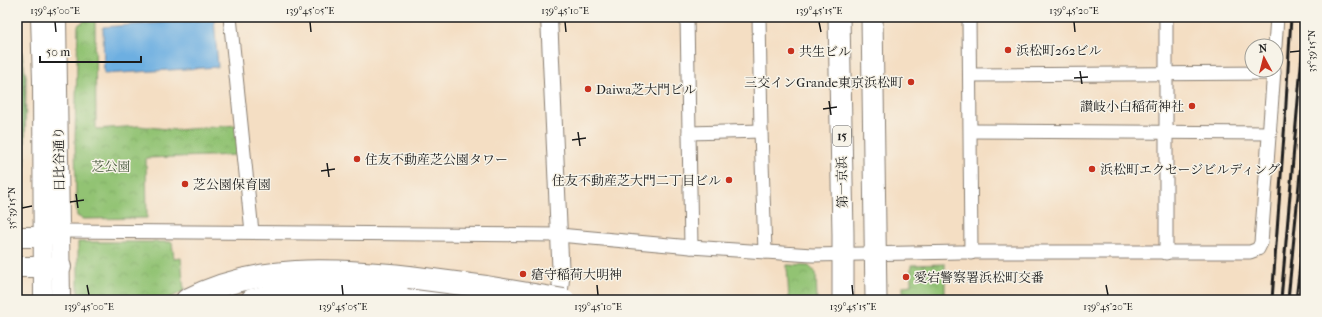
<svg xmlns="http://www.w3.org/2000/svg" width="1322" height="317" viewBox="0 0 1322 317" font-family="'IM FELL French Canon','Noto Serif JP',serif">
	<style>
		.forest { fill: url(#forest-firs); stroke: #486240 }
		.park { fill: url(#park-crowns); stroke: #577048 }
		.water { fill: #6dafe1; stroke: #44667e }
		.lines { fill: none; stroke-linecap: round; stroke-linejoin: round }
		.minor-casing { stroke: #887d70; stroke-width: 15 }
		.tertiary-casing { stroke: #887d70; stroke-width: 18 }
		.secondary-casing { stroke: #887d70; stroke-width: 20 }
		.primary-casing { stroke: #887d70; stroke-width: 22 }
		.trunk-casing { stroke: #887d70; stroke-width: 23 }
		.motorway-casing { stroke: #887d70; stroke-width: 24 }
		.minor { stroke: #fff; stroke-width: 13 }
		.tertiary { stroke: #fff; stroke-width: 16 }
		.secondary { stroke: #fff; stroke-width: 18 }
		.primary { stroke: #fff; stroke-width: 20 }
		.trunk { stroke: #fff; stroke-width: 21 }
		.motorway { stroke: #fff; stroke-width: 22 }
		.rail { stroke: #1c1c1c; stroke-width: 3 }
		.motorway-bridge-casing { stroke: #887d70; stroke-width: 24; stroke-linecap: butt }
		.motorway-bridge { stroke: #fff; stroke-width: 22 }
		.ticks { fill: none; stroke: #1c1c1c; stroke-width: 1.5 }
		.poi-dot { fill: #c8321e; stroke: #f7f3e8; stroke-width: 1.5 }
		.labels { text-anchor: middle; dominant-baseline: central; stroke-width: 3; stroke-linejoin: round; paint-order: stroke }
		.shield { fill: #f7f3e8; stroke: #5e5c59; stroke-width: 1 }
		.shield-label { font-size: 12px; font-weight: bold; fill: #1c1c1c }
		.poi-label { font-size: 13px; fill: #1c1c1c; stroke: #f7f3e8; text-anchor: start }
		.street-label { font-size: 13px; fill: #1c1c1c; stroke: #f7f3e8 }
		.park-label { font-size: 13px; fill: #45563a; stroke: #f7f3e8 }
		.neatline { fill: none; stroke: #1c1c1c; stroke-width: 1.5 }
		.ticks-label { font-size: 10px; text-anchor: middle; fill: #1c1c1c }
	</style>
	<defs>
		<pattern id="forest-firs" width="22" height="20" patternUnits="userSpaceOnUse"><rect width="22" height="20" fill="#75a965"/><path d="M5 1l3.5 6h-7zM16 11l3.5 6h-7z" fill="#5f8952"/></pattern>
		<pattern id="park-crowns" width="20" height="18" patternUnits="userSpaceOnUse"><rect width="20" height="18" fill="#92c373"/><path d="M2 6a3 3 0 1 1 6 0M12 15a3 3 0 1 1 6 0" fill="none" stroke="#7da763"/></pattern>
	</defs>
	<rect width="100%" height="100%" fill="#f7f3e8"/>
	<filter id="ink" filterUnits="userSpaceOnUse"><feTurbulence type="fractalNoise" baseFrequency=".025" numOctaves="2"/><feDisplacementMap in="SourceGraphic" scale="8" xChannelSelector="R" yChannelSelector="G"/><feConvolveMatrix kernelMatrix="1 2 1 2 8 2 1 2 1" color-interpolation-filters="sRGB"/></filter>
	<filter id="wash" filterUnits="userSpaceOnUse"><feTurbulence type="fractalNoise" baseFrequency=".012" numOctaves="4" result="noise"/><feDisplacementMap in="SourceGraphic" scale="16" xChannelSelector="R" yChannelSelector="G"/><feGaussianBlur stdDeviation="0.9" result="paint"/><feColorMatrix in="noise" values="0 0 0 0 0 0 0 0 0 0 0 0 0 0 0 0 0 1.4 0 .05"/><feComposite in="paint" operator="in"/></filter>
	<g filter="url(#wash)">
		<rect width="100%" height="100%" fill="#f4dec3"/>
		<polygon class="forest" points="17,27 26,76 25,166 19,181 17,193 24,207 17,214"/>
		<g class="park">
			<polygon points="86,20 95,20 96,129 139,126 176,130 237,125 239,155 146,158 147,218 83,219 77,216 76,204 75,139 78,25"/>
			<polygon points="78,242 172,242 174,259 181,258 184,291 166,300 78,300"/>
			<polygon points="945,264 945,300 903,300 903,286 911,285 911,265"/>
			<polygon points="787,265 809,266 816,273 817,300 789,300"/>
		</g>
		<polygon class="water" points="214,19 218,67 104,74 103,27"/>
	</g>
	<g filter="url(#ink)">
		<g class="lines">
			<defs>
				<g id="minor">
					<polyline points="230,17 252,232"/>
					<polyline points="687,17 691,247"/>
					<polyline points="759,17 761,131 765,252"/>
					<polyline points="969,17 971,253"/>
					<polyline points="1166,17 1166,253"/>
					<polyline points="1275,46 1277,17"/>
					<polyline points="970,75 1274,73"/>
					<polyline points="971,131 1270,133"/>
					<polyline points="689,133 761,131"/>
					<polyline points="60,231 559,235 691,247 812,255 960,252 1250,252 1258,249 1261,243 1274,70"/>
				</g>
				<polyline id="tertiary" points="549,17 561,279 559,300"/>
				<g id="secondary">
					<polyline points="40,17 42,81 43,300"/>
					<polyline points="57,17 61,300"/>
				</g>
				<g id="primary">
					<polyline points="17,237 42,237 60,231"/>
					<polyline points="17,267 61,267"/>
				</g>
				<g id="trunk">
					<polyline points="839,17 843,235 843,300"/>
					<polyline points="872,17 876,300"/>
				</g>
				<g id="motorway">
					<path d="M 187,300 C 256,264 334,269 409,277"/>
					<polyline points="252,300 292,291 315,288 340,288 390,291 497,300"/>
				</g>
			</defs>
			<use href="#minor" class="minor-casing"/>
			<use href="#tertiary" class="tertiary-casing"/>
			<use href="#secondary" class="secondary-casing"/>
			<use href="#primary" class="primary-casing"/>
			<use href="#trunk" class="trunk-casing"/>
			<use href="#motorway" class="motorway-casing"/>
			<use href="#minor" class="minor"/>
			<use href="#tertiary" class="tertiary"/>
			<use href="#secondary" class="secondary"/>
			<use href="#primary" class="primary"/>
			<use href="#trunk" class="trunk"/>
			<use href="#motorway" class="motorway"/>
			<g class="rail">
				<polyline points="1272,300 1285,121 1291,17"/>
				<polyline points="1281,300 1305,19"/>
				<polyline points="1288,300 1305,121"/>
				<polyline points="1296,300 1305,222"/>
				<polyline points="1305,300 1305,298"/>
			</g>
			<defs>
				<polyline id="motorway-bridge" points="409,277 486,287 564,300"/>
			</defs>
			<use href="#motorway-bridge" class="motorway-bridge-casing"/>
			<use href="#motorway-bridge" class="motorway-bridge"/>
		</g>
	</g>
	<path class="ticks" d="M 55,22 L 56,32M 310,22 L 311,32M 565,22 L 566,32M 819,22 L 821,32M 1074,22 L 1075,32M 1290,52 L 1300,51M 1080,71 L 1082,84M 1074,78 L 1088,77M 829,101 L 831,115M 823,109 L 837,107M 578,132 L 580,146M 572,140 L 586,138M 327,163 L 329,177M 321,171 L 335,169M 76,194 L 78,208M 70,202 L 84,200M 22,208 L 32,206M 87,285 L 89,295M 342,285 L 343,295M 597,285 L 598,295M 852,285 L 853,295M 1106,285 L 1108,295"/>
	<g class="poi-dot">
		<circle cx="1008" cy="50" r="4"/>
		<circle cx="791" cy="51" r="4"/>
		<circle cx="911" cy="82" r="4"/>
		<circle cx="588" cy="89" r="4"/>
		<circle cx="1192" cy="106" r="4"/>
		<circle cx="357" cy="159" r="4"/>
		<circle cx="1092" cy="169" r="4"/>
		<circle cx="729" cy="180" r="4"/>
		<circle cx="185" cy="184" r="4"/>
		<circle cx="523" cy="274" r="4"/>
		<circle cx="906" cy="277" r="4"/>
	</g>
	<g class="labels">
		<rect class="shield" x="833" y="126" width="18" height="20" rx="3"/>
		<g class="shield-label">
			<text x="842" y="136">15</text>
		</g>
		<g class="poi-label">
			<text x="1016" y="50">浜松町262ビル</text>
			<text x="799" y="51">共生ビル</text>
			<text x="903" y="82" text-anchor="end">三交インGrande東京浜松町</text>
			<text x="596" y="89">Daiwa芝大門ビル</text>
			<text x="1184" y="106" text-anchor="end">讃岐小白稲荷神社</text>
			<text x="365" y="159">住友不動産芝公園タワー</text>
			<text x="1100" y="169">浜松町エクセージビルディング</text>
			<text x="721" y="180" text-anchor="end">住友不動産芝大門二丁目ビル</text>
			<text x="193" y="184">芝公園保育園</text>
			<text x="531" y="274">瘡守稲荷大明神</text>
			<text x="914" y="277">愛宕警察署浜松町交番</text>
		</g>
		<g class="street-label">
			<text transform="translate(59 159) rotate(-91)">日比谷通り</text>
			<text transform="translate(842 182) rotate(-91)">第一京浜</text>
		</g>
		<g class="park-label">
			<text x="111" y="166">芝公園</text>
		</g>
	</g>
	<rect width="1322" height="317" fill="none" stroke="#f7f3e8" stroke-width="44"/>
	<g transform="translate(1264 58) rotate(353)"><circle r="19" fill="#f7f3e8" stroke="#9f9d96"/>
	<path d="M0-3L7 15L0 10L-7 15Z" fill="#c8321e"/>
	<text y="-6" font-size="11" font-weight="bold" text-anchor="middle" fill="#1c1c1c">N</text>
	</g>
	<path d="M40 56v6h101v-6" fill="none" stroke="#1c1c1c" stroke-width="2"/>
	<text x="46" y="56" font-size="12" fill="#1c1c1c" stroke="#f7f3e8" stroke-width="3" paint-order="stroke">50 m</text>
	<rect x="22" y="22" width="1278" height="273" class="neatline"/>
	<g class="ticks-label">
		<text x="55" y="14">139°45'00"E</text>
		<text x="310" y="14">139°45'05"E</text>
		<text x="565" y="14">139°45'10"E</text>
		<text x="819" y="14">139°45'15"E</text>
		<text x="1074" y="14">139°45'20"E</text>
		<text transform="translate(1311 51) rotate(-90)" y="4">35°39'15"N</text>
		<text transform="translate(11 208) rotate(-90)" y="4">35°39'15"N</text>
		<text x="89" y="310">139°45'00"E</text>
		<text x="343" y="310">139°45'05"E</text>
		<text x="598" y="310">139°45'10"E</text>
		<text x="853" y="310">139°45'15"E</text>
		<text x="1108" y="310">139°45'20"E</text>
	</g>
</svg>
